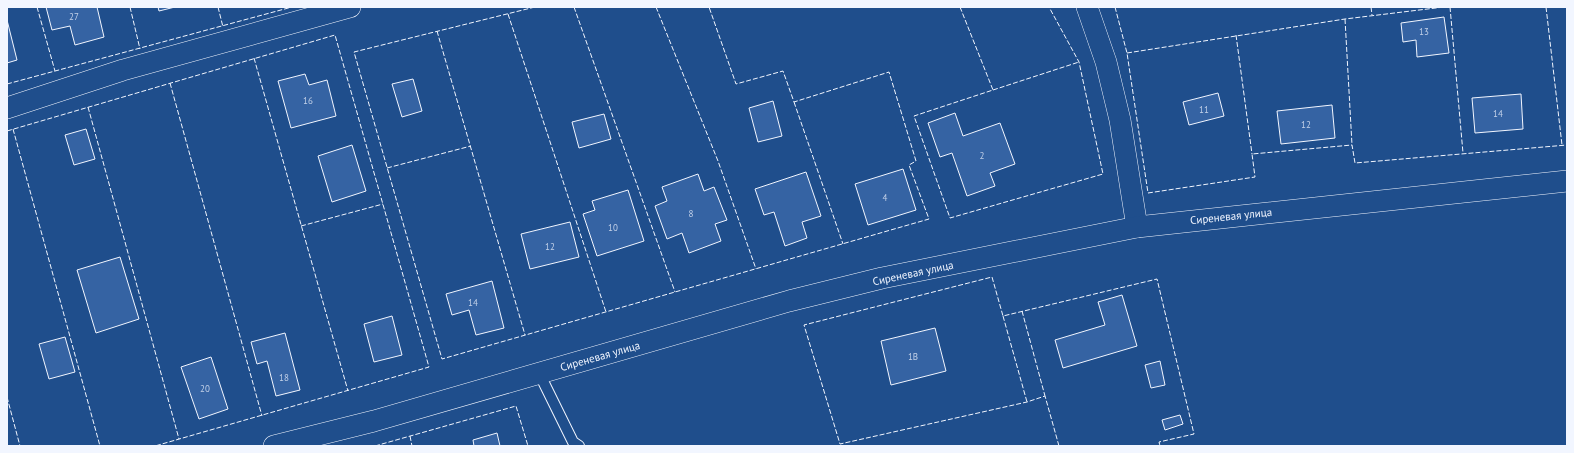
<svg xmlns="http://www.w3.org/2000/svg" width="1574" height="453" viewBox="0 0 1574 453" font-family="'PT Sans',sans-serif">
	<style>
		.building { fill: #3563a3; stroke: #f2f6ff }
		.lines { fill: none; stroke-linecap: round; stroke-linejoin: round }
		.lane-casing { stroke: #f2f6ff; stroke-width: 12 }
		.street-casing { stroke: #f2f6ff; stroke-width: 22 }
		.lane { stroke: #1f4e8c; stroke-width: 10 }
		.street { stroke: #1f4e8c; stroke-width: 21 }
		.fence { stroke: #f2f6ff; stroke-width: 1; stroke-dasharray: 5 2; stroke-linecap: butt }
		.labels { text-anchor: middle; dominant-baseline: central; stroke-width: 3; stroke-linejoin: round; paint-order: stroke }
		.number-label { font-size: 9px; fill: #c3d1e8 }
		.street-label { font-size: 11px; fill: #f2f6ff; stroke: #1f4e8c }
	</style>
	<rect width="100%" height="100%" fill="#1f4e8c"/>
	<g class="building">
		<polygon points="46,7 97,7 104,37 75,45 70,26 52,30"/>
		<polygon points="158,7 175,7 159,11"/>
		<polygon points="1444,17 1449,53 1417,57 1416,40 1403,42 1401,23"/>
		<polygon points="7,20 17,60 7,63"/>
		<polygon points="305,74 309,85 327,80 336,116 291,128 278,81"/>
		<polygon points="413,79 422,111 402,117 392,84"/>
		<polygon points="1218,93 1224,116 1189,125 1183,102"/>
		<polygon points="1521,94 1523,129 1475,133 1472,98"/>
		<polygon points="773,101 782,136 758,142 749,108"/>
		<polygon points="1332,105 1335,138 1281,144 1277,111"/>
		<polygon points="955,113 963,136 1000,123 1015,164 990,173 995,186 967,196 952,153 940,157 928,123"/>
		<polygon points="604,114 611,139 579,148 572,122"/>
		<polygon points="86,129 95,159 74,165 65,135"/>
		<polygon points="352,145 366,191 332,202 318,156"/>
		<polygon points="903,169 916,210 868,225 855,184"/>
		<polygon points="806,172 821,216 802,222 807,238 785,246 774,212 764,215 755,189"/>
		<polygon points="698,174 704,191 714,187 727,220 715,224 721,241 689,253 682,233 667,239 655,206 667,201 662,187"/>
		<polygon points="628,190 644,241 597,256 583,214 595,210 592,201"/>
		<polygon points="570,222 579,257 530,269 521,234"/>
		<polygon points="120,257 139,319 96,333 77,270"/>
		<polygon points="492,281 504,328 476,335 469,310 452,315 446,294"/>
		<polygon points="1122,295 1137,346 1063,368 1055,340 1105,325 1098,302"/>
		<polygon points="392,316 402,355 374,362 364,324"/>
		<polygon points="935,328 946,371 891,385 881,341"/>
		<polygon points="285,333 300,390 276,396 267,361 257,364 251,342"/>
		<polygon points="65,337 75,372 49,379 39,344"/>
		<polygon points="211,357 228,409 199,419 181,367"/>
		<polygon points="1160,361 1165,385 1151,388 1145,365"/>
		<polygon points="1180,415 1183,424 1165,430 1162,420"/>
		<polygon points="497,433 500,446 474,446 473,440"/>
	</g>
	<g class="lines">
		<defs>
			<polyline id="lane" points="539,373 573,442 579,446"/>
			<g id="street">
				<polyline points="1087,7 1106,62 1120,120 1137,227"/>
				<polyline points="7,108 123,70 350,7"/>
				<polyline points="274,446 374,421 789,301 882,278 1137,227 1567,181"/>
			</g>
		</defs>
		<use href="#lane" class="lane-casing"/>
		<use href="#street" class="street-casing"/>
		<use href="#lane" class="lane"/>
		<use href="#street" class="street"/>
		<g class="fence">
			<polyline points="37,7 55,71"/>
			<polyline points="130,7 140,49"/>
			<polyline points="218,7 223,27"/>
			<polyline points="535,7 354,52 442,359 929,219 909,165 916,161 889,72 794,102 783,71 736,84 709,7"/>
			<polyline points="574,7 675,292"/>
			<polyline points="656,7 718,161 756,269"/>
			<polyline points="960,7 993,90 914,116 950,218 1103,174 1079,62 1049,7"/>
			<polyline points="1115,7 1127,53 1148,193 1255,177 1252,154 1352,145 1355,163 1567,145"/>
			<polyline points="1371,7 1372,15"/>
			<polyline points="1450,7 1463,153"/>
			<polyline points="1546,7 1562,145"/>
			<polyline points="508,14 606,312"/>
			<polyline points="1345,19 1352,145"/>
			<polyline points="437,31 525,335"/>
			<polyline points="1236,35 1252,154"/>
			<polyline points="1127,53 1345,19 1444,7"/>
			<polyline points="254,58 348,391"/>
			<polyline points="170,83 262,416"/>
			<polyline points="7,84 292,7"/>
			<polyline points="993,90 1079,62"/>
			<polyline points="794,102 843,244"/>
			<polyline points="88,107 179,439"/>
			<polyline points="13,129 100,446"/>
			<polyline points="7,131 335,35 429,367 155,446"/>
			<polyline points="387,168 471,146"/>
			<polyline points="301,226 383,204"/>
			<polyline points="1022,311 1045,396"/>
			<polyline points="1003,316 1027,402"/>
			<polyline points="7,397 20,446"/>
			<polyline points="410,436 412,446"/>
			<polyline points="375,446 516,406 528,446"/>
			<polyline points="1059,446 1045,396 1027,402 840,444 804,325 992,277 1003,316 1157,279 1194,434 1159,442 1160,446"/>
		</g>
	</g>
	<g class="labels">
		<g class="number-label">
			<text x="74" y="16">27</text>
			<text x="1424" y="31">13</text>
			<text x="308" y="100">16</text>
			<text x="1204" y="109">11</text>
			<text x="1498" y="113">14</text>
			<text x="1306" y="124">12</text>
			<text x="982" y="155">2</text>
			<text x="885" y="197">4</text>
			<text x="691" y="213">8</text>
			<text x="613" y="227">10</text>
			<text x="550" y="246">12</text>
			<text x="473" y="302">14</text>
			<text x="913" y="356">1В</text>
			<text x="284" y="377">18</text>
			<text x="205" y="388">20</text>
		</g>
		<g class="street-label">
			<text transform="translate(1231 216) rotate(-6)">Сиреневая улица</text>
			<text transform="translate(913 273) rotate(-12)">Сиреневая улица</text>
			<text transform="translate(600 356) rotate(-16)">Сиреневая улица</text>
		</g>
	</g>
	<rect width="1574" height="453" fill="none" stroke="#f2f6ff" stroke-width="16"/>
</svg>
